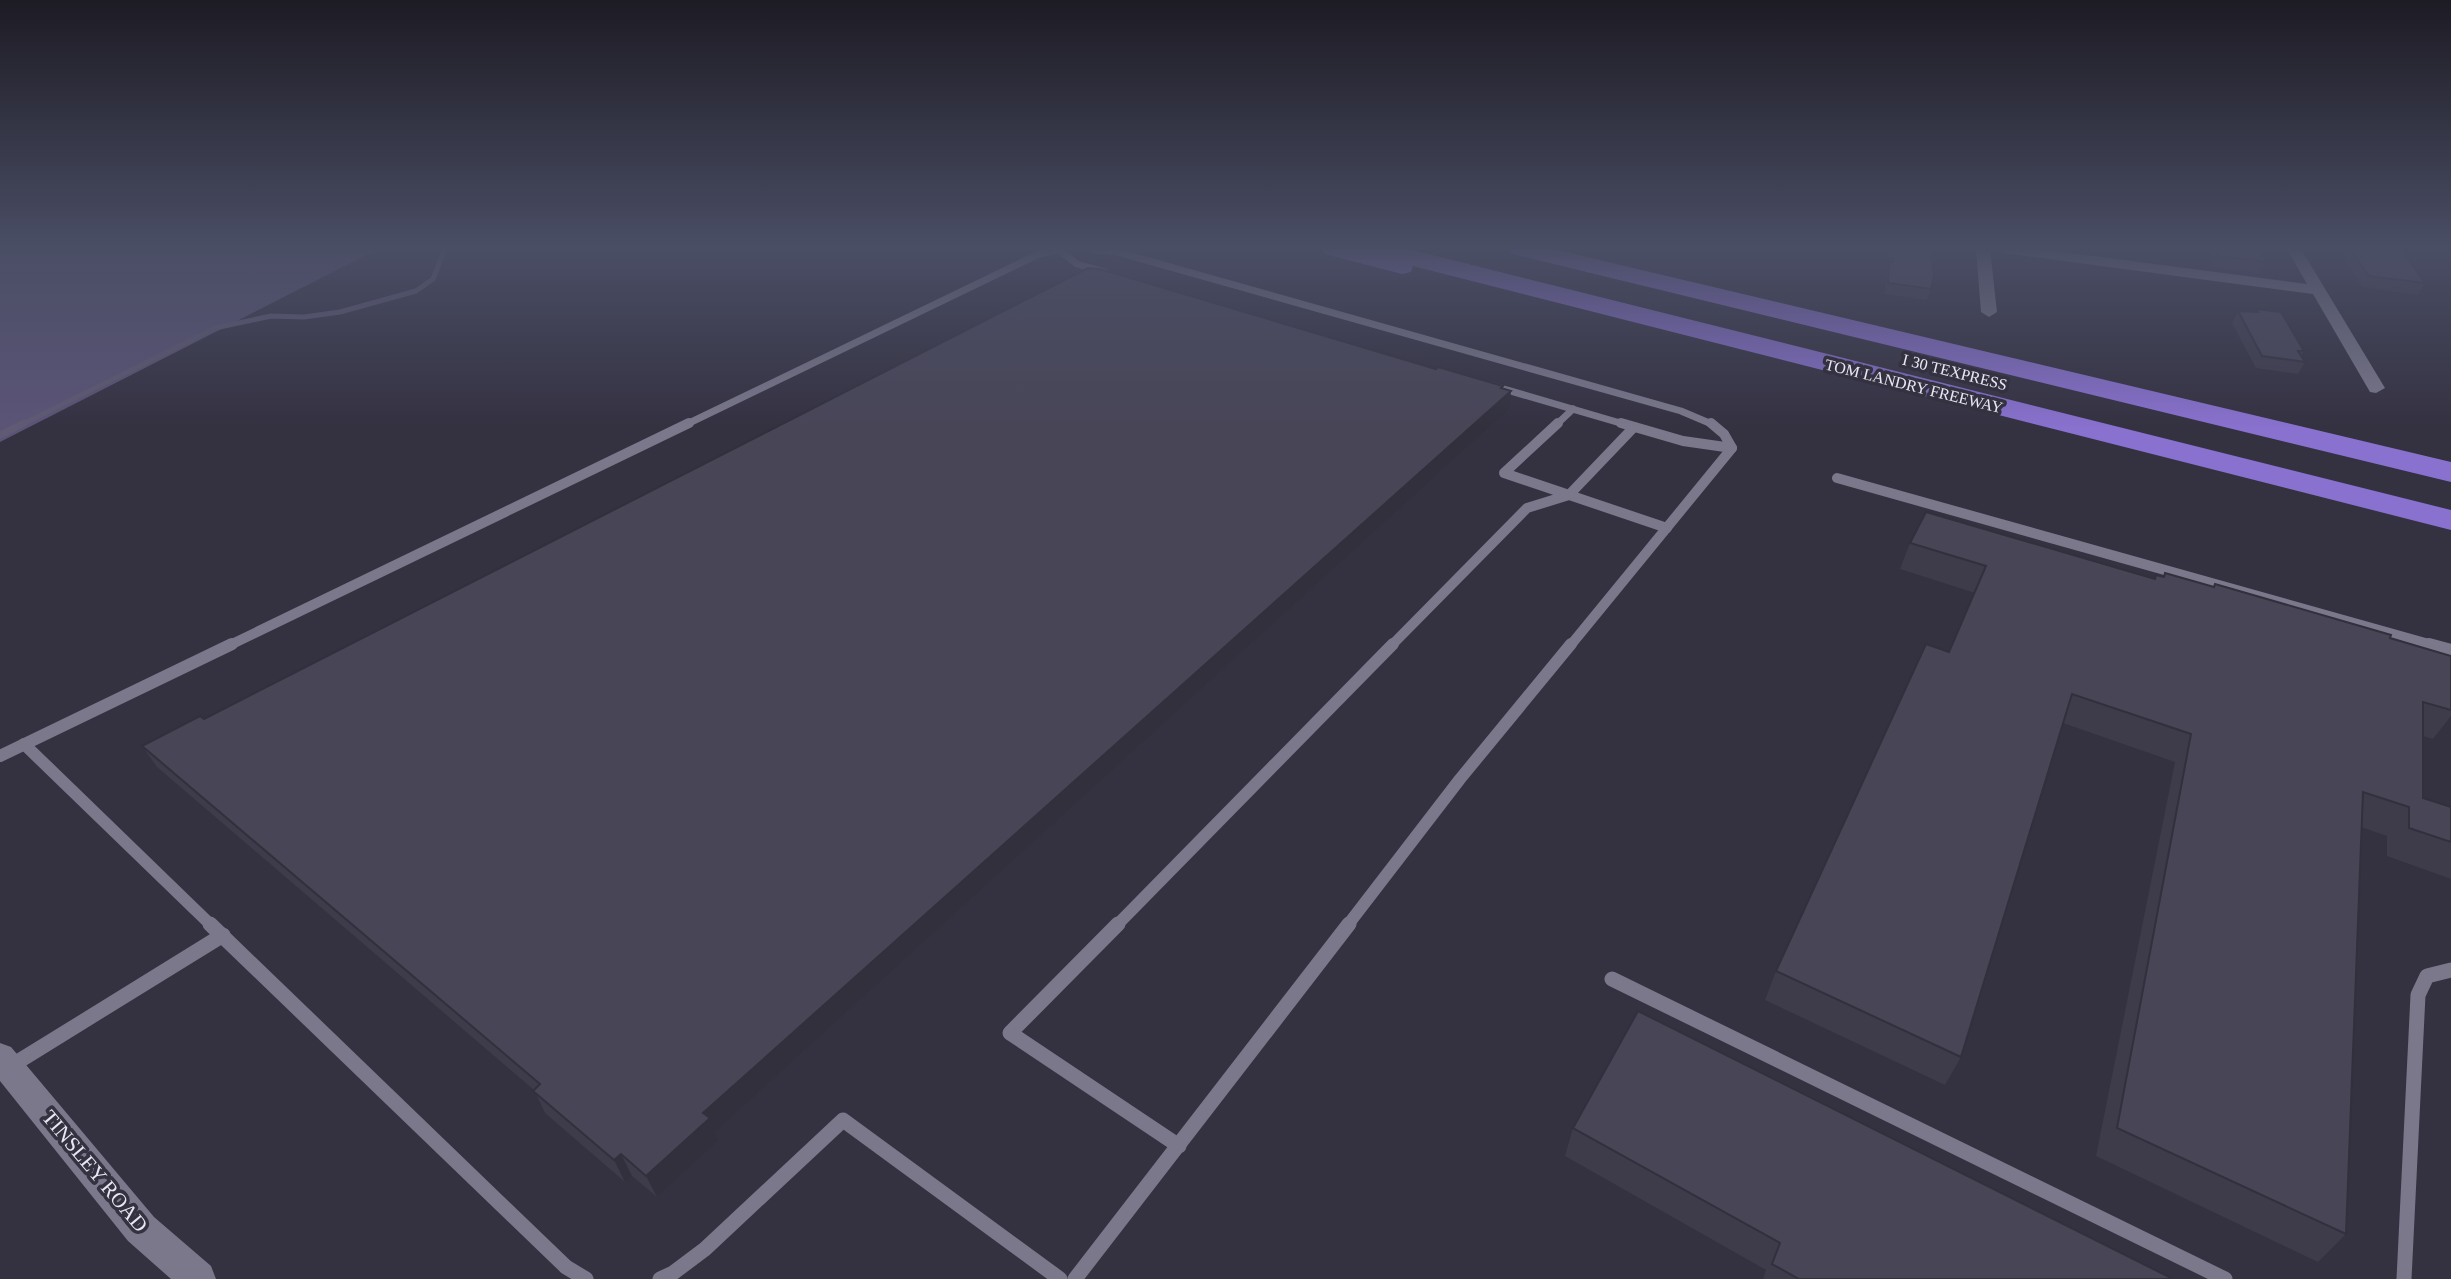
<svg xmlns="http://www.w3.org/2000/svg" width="2451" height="1279" viewBox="0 0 2451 1279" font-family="'Times New Roman',serif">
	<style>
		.green { fill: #5b5477 }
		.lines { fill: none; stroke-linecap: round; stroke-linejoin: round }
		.stream-far1 { stroke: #605a74; stroke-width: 5 }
		.stream { stroke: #605a74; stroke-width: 7 }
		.service-far3 { stroke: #7b788b; stroke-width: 7 }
		.service-far2 { stroke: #7b788b; stroke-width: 10 }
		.service-far1 { stroke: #7b788b; stroke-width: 12 }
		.service { stroke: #7b788b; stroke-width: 15 }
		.minor { fill: #7b788b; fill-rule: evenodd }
		.motorway { fill: #8971cf; fill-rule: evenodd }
		.wall { fill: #3e3b4b }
		.shaded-wall { fill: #32303d }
		.building { fill: #484557; stroke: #32303d; stroke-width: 2 }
		.labels { text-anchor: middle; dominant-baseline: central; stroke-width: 7; stroke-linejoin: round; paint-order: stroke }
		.far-street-label { font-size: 16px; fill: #e9e7f3; stroke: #343141 }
		.near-street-label { font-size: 21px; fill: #e9e7f3; stroke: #343141 }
	</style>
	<rect width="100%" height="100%" fill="#343141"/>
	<polygon class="green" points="0,249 378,249 0,442"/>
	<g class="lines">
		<polyline class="stream-far1" points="21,425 215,328 271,316 304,317 340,312 416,291 433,279 445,249"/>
		<polyline class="stream" points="0,435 24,423"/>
		<g class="service-far3">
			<polyline points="1058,249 1077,264 1105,272"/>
			<polyline points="1092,249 1117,252 1681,411 1714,425"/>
			<polyline points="1490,385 1627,425"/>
			<polyline points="685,425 1039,254 1062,249"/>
			<polyline points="1556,425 1573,409"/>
		</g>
		<g class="service-far2">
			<polyline points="1558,423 1504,473 1667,528"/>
			<polyline points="1621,423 1683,441 1732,448"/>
			<polyline points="1837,478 2436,646"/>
			<polyline points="228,646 689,423"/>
			<polyline points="1391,646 1527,508 1569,495 1634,427"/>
			<polyline points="1570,646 1732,448 1724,434 1711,423"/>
		</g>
		<g class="service-far1">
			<polyline points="2429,644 2451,650"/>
			<polyline points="24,744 212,926"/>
			<polyline points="0,756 232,644"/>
			<polyline points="1116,926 1393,644"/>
			<polyline points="1347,926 1460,779 1571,644"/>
		</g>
		<g class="service">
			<polyline points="210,924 566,1267 586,1279"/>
			<polyline points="1118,924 1010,1033 1179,1146"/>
			<polyline points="1612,979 2225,1279"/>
			<polyline points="11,1066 223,935"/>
			<polyline points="660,1279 673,1273 705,1249 843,1120 1060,1279"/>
			<polyline points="1075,1279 1349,924"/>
			<polyline points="2404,1279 2418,995 2427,976 2451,970"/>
		</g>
		<g class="minor">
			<polygon points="1976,249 1990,249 1997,312 1989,317 1981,312"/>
			<polygon points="1997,249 2040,249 2307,284 2287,249 2301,249 2385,388 2376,393 2370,392 2313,294 2004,253"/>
			<polygon points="0,1043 11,1047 154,1217 211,1266 216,1279 171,1279 128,1241 0,1081"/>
		</g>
		<g class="motorway">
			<polygon points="1322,249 1408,249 2451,510 2451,530 1413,266 1411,272 1402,274 1325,254"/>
			<polygon points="1509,249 1553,249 2451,462 2451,482 1521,256 1512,254"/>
		</g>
	</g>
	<g class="wall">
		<polygon points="1777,249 1831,249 1829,256"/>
		<polygon points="1889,249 1931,249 1931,289 1927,300 1885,294 1886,272 1889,263"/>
		<polygon points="2197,249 2262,249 2261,252 2266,262 2260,273 2214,267 2209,253 2198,252"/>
		<polygon points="2340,249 2401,249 2425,283 2418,295 2363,287 2346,263 2347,261"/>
		<polygon points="2257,309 2304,351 2301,356 2305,362 2298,374 2256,368 2232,323 2238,311 2255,312"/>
		<polygon points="1503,386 1503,389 1509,409 715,1132 719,1140 657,1197 632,1176 625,1182 545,1113 534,1090 157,767 142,746 204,719"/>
		<polygon points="1910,543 2154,579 2156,575 2163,577 2165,573 2213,587 2215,584 2451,656 2451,716 2433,739 2423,736 2423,798 2451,807 2451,879 2387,856 2387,836 2361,827 2346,1234 2318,1262 2096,1156 2175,762 2063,723 1961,1057 1945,1085 1765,1000 1776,971 1949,652 1975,593 1900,569"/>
		<polygon points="1573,1128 2173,1279 1763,1279 1766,1270 1565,1156"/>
	</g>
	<g class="shaded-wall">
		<polygon points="1503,386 1501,400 1511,391 1509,409 715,1132 719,1140 657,1197 646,1176 703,1113"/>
		<polygon points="621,1154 632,1176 625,1182 614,1160"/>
	</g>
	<g class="building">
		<polygon points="1892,249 1931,249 1934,275 1931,289 1888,283 1889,261 1893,262"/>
		<polygon points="2217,249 2259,249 2266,262 2220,256"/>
		<polygon points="2353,249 2401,249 2425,283 2369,276 2352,252 2355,253"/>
		<polygon points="1088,268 1100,269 1436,369 1438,367 1503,386 1501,388 1511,391 703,1113 710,1118 646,1176 621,1154 614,1160 533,1091 540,1084 142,746 200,716 204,719"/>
		<polygon points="2257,309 2281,312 2304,351 2298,351 2305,362 2262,356 2238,311 2258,312"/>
		<polygon points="1926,512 2155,579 2156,575 2164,577 2165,573 2214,587 2215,584 2391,635 2390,638 2451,656 2451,710 2423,702 2423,798 2451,807 2451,842 2409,828 2409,807 2363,792 2346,1234 2117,1128 2191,734 2072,694 1961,1057 1776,971 1926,644 1949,652 1986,566 1910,543"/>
		<polygon points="1638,1011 2173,1279 1799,1279 1772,1264 1780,1243 1573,1128"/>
	</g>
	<linearGradient id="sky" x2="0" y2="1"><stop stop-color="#1d1b24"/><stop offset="0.58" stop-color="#4a4e65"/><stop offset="1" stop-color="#4a4e65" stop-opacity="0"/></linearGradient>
	<rect width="2451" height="428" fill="url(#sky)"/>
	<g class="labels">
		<g class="far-street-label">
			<text transform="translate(1955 372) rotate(14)">I 30 TEXPRESS</text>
			<text transform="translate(1914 386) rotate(14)">TOM LANDRY FREEWAY</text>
		</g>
		<g class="near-street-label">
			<text transform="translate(95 1171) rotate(50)">TINSLEY ROAD</text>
		</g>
	</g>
</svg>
